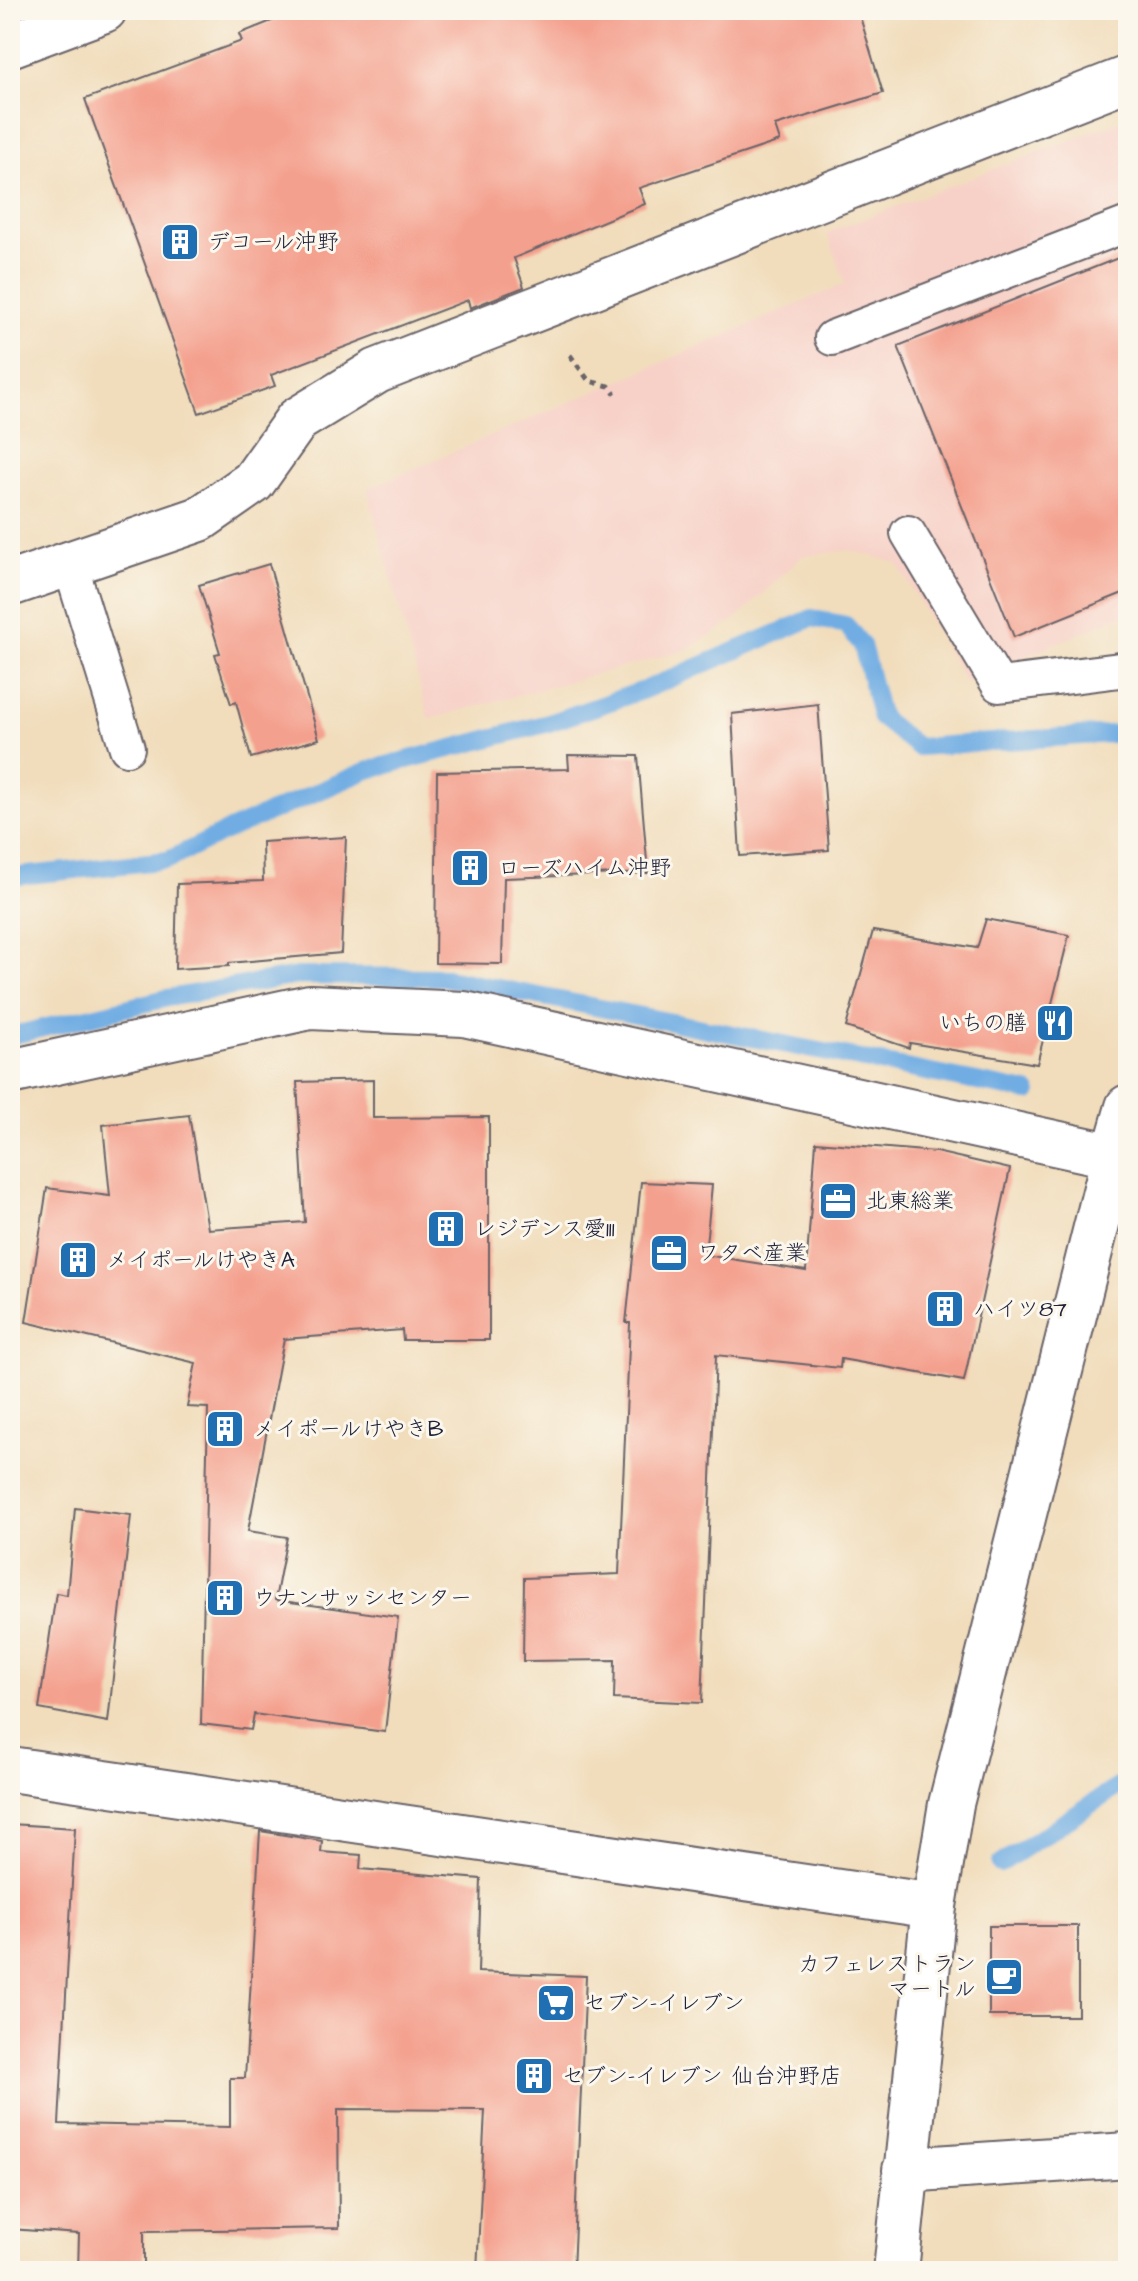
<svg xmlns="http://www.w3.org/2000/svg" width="1138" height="2281" viewBox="0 0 1138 2281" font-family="'Architects Daughter','Klee One',sans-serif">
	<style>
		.built { fill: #f7d1c8 }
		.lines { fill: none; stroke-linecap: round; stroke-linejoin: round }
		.stream { stroke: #71ade3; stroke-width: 18 }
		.building { fill: #f4a08e }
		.service-casing { stroke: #6a6368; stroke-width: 38 }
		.minor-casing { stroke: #6a6368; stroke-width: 48 }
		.tertiary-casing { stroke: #6a6368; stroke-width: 48 }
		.path { stroke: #6a6368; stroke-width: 5; stroke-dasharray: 6 6; stroke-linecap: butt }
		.service { stroke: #fff; stroke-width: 34 }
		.minor { stroke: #fff; stroke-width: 44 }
		.tertiary { stroke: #fff; stroke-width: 44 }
		.labels { text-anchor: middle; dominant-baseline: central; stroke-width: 6; stroke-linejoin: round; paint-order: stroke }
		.poi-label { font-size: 22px; fill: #22223b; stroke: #fbf7ec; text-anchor: start }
	</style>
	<rect width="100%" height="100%" fill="#fbf7ec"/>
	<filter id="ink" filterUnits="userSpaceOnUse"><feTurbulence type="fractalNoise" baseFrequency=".0125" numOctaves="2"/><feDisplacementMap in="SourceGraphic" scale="16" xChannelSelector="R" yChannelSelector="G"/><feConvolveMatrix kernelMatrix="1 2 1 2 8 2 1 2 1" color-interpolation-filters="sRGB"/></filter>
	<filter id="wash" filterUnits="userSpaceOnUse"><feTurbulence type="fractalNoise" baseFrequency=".006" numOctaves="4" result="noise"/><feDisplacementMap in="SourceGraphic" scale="32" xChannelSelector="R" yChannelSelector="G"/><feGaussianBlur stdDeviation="1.8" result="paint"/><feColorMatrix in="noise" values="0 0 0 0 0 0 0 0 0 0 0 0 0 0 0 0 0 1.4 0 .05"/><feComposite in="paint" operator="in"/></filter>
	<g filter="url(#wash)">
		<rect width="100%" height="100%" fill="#f1ddbc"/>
		<polygon class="built" points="1128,118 1128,613 965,682 897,563 850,550 802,556 736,619 686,650 429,719 367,489 845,284 827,233"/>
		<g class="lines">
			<g class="stream">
				<polyline points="10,877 168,860 227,831 368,770 549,723 644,690 812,618 846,625 862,645 881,718 918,747 1125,733"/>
				<polyline points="10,1036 167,998 297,976 442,977 1028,1092"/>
				<polyline points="1000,1864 1128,1780"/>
			</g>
		</g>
		<g id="blocks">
			<g class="building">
				<polygon points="299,10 858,10 883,93 775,126 780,141 639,188 645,204 514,258 524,287 470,308 468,300 271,375 275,386 199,413 85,99 242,41 239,34"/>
				<polygon points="1128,254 1128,591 1014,637 898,346"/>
				<polygon points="269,564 319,739 251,758 236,702 231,704 215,654 220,653 199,585"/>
				<polygon points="818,704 829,850 740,856 732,714"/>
				<polygon points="568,755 638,756 648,873 504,878 502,964 435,963 437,772 569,769"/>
				<polygon points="346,837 341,953 229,963 229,966 175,969 177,884 263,881 262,842"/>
				<polygon points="986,919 1069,935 1037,1064 910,1043 909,1048 846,1027 873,931 977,948"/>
				<polygon points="373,1080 373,1118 489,1117 489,1340 403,1340 402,1330 284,1339 248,1531 287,1537 275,1600 398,1617 385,1732 254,1714 251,1730 201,1724 208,1408 187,1407 196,1363 26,1322 47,1188 110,1196 103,1125 189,1115 208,1229 305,1222 297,1082"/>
				<polygon points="816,1142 936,1152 1010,1169 964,1381 841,1359 840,1368 716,1355 702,1703 614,1699 615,1660 523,1661 524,1578 619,1574 630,1323 626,1323 641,1182 712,1185 705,1255 806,1271"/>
				<polygon points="75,1508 131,1515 108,1722 39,1709 56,1593 67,1595"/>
				<polygon points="10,1824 75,1828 59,2124 230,2127 230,2078 245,2078 260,1831 322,1841 321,1852 361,1855 360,1869 481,1879 478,1972 586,1976 573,2271 477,2271 485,2110 338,2109 339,2228 144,2231 144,2271 78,2271 79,2234 10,2229"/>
				<rect x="989" y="1926" width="89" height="90"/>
			</g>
		</g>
	</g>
	<g filter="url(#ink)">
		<use href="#blocks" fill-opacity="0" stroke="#6a6368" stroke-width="2"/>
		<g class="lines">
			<defs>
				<g id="service">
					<polyline points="832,338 1128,224"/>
					<polyline points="908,533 999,685 1128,669"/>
					<polyline points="70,564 127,748"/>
				</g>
				<g id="minor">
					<polyline points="10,45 104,10"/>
					<polyline points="10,584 200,519 253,482 297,420 377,371 1128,78"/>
					<polyline points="10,1072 310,1007 464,1014 1114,1156"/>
					<polyline points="10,1769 934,1906"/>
					<polyline points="905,2170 1128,2155"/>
				</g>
				<polyline id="tertiary" points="896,2271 934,1906 951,1804 1114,1156 1128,1107"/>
			</defs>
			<use href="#service" class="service-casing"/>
			<use href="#minor" class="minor-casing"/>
			<use href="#tertiary" class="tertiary-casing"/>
			<polyline class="path" points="570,355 589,381 609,386 615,394"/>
			<use href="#service" class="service"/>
			<use href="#minor" class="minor"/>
			<use href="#tertiary" class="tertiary"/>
		</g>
	</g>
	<defs>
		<symbol id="building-square" viewBox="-11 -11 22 22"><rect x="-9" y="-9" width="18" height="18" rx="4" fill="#1f6fb2" stroke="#fbf7ec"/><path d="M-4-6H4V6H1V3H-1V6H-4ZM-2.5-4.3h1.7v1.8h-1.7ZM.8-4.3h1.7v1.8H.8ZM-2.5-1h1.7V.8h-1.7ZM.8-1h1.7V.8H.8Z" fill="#fff"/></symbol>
		<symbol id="restaurant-square" viewBox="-11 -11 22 22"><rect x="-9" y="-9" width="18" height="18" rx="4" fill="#1f6fb2" stroke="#fbf7ec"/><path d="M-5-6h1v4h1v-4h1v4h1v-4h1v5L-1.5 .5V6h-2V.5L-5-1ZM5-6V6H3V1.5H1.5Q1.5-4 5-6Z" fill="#fff"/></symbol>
		<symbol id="office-square" viewBox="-11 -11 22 22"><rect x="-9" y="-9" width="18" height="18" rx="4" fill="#1f6fb2" stroke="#fbf7ec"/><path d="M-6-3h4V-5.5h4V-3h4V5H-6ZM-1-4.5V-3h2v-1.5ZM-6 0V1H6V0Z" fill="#fff"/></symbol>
		<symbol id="cafe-square" viewBox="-11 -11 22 22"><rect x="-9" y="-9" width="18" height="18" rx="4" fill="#1f6fb2" stroke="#fbf7ec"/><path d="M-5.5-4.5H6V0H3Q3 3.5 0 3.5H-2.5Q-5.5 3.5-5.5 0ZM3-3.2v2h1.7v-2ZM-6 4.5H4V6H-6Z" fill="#fff"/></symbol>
		<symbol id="supermarket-square" viewBox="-11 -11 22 22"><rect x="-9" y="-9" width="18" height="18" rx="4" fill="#1f6fb2" stroke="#fbf7ec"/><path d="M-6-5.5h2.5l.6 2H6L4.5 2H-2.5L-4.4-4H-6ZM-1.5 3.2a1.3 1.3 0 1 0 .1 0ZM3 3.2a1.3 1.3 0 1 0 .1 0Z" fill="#fff"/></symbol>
	</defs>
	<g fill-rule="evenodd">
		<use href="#building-square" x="158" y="220" width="44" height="44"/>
		<use href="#building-square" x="448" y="846" width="44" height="44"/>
		<use href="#restaurant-square" x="1033" y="1001" width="44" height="44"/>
		<use href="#office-square" x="816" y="1179" width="44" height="44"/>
		<use href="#building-square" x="424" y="1207" width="44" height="44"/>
		<use href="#office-square" x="647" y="1231" width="44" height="44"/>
		<use href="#building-square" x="56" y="1238" width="44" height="44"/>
		<use href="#building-square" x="923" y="1287" width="44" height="44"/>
		<use href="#building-square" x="203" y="1407" width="44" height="44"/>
		<use href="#building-square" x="203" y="1576" width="44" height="44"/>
		<use href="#cafe-square" x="982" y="1955" width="44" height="44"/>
		<use href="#supermarket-square" x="534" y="1981" width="44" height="44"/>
		<use href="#building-square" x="512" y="2054" width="44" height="44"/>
	</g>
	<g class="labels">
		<g class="poi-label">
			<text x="208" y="242">デコール沖野</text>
			<text x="498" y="868">ローズハイム沖野</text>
			<text x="1027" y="1023" text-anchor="end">いちの膳</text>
			<text x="866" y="1201">北東総業</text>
			<text x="474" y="1229">レジデンス愛111</text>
			<text x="697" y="1253">ワタベ産業</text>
			<text x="106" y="1260">メイポールけやきA</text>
			<text x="973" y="1309">ハイツ87</text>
			<text x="253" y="1429">メイポールけやきB</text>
			<text x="253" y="1598">ウナンサッシセンター</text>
			<text x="976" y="1964" text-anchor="end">カフェレストラン<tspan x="976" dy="25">マートル</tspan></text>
			<text x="584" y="2003">セブン-イレブン</text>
			<text x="562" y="2076">セブン-イレブン 仙台沖野店</text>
		</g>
	</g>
	<rect width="1138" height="2281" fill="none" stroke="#fbf7ec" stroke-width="40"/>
</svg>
